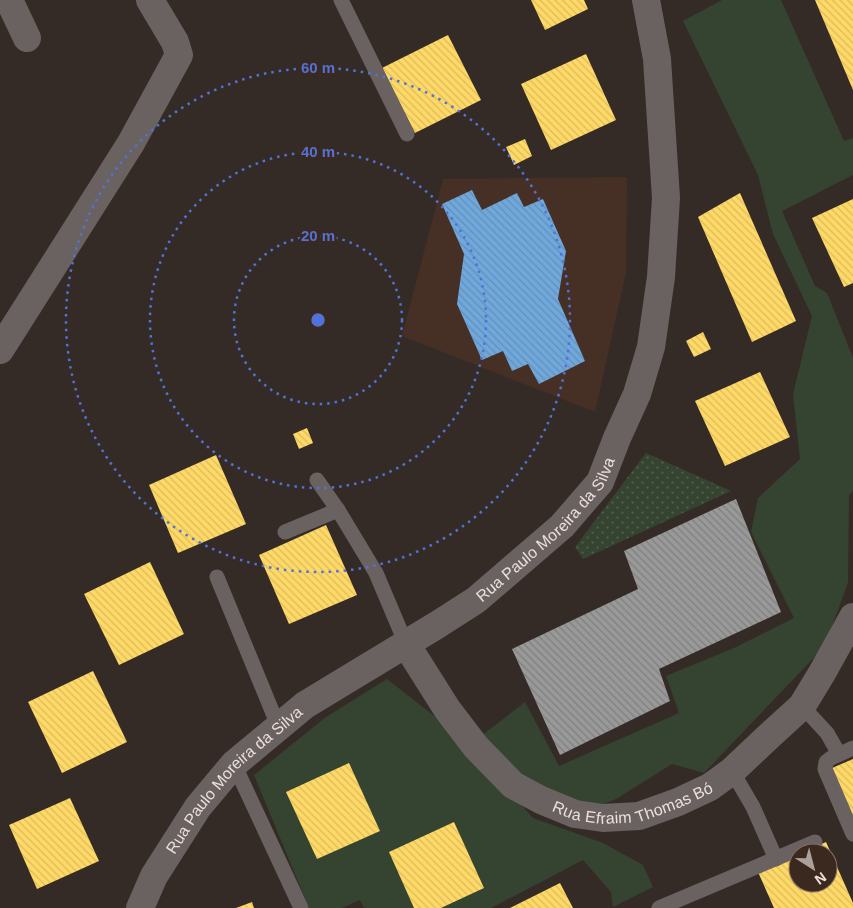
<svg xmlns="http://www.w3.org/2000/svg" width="853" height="908" viewBox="0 0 853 908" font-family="Helvetica,sans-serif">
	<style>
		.built { fill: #462f25 }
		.grass { fill: url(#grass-dots) }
		.park { fill: #354431 }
		.homes { fill: url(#homes-back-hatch) }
		.schools { fill: url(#schools-back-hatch) }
		.industry { fill: url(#industry-back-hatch) }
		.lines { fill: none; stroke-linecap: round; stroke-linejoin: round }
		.service { stroke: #6a6260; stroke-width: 15 }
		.minor { stroke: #6a6260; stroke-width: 28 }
		.ring { fill: none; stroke: #5172d8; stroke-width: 2.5; stroke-dasharray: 2.5 5 }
		.labels { text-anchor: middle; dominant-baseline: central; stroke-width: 5; stroke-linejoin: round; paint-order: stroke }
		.street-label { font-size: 16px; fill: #ecdfda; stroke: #3b2920 }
		.centre { fill: #5172d8; stroke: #3b2920; stroke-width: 2.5 }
		.ring-label { font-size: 15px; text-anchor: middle; font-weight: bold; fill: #5172d8; stroke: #3b2920; stroke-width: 5; stroke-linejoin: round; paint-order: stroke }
	</style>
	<defs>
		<pattern id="grass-dots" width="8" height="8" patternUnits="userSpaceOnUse" patternTransform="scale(1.25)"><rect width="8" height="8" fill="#354431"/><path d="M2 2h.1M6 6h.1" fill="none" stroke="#525f4e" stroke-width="1.8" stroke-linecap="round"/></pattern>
		<pattern id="homes-back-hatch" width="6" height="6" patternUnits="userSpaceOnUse" patternTransform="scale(1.25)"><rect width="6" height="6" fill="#ffd966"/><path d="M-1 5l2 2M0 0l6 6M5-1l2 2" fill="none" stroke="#dabb5f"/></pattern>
		<pattern id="schools-back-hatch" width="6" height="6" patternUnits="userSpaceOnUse" patternTransform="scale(1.25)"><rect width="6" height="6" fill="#6fa8dc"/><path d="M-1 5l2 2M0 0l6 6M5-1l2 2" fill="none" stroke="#658fb5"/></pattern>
		<pattern id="industry-back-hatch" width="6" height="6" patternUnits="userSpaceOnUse" patternTransform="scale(1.25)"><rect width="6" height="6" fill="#999"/><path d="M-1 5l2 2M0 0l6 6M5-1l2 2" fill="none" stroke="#807f7f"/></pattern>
	</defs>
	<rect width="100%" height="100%" fill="#352b26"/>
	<polygon class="built" points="627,177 626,273 595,412 402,336 443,179"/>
	<polygon class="grass" points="646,453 731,491 583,559 575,547"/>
	<g class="park">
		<polygon points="722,0 781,0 844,141 853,138 853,175 782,211 815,286 827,293 853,358 853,491 849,495 848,582 825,646 704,773 672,764 616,799 589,810 548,797 476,740 525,702 559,766 679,713 666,676 734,648 794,618 751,532 758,498 800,459 793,394 812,316 773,234 758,175 683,21"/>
		<polygon points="387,679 433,715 491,771 533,818 603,843 643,865 653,887 613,907 611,892 583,860 491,908 364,908 360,900 342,908 309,908 254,775 326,717"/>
	</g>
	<g class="homes">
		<polygon points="531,0 584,0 588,9 545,30"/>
		<polygon points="815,0 853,0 853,90"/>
		<polygon points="448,35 481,100 415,133 382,68"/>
		<polygon points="586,54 616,120 551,150 521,84"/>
		<polygon points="525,139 532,156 514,165 506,147"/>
		<polygon points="740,193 796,321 752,342 698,217"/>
		<polygon points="853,199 853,283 844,287 812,218"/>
		<polygon points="703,332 711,349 694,357 686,341"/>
		<polygon points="760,372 790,437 725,466 695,401"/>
		<polygon points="307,428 313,443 299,449 293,434"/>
		<polygon points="216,455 246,524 178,553 149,485"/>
		<polygon points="326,525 357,595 289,624 259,555"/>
		<polygon points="150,562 184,634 119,665 84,594"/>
		<polygon points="93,671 127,742 62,773 28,702"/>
		<polygon points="853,759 853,818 832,768"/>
		<polygon points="349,763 380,831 317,859 286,792"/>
		<polygon points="70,798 99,861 37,889 9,825"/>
		<polygon points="454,822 484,888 441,908 414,908 389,852"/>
		<polygon points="826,842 853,903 853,908 774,908 758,872 798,855 798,883 828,883 828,853 802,853"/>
		<polygon points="560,883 573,908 510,908"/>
		<polygon points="252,902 254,908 236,908"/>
	</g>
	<polygon class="schools" points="472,190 482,210 517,193 524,207 543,199 566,251 558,299 585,361 539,384 528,364 512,371 503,351 482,360 457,304 464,254 442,204"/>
	<polygon class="industry" points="736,499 781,612 659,669 670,701 560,755 512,649 638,589 624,551"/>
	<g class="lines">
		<g class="service">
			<polyline points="341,0 407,134"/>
			<polyline points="317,480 338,510 376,573 406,644"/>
			<polyline points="285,532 338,510"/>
			<polyline points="217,577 279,728"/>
			<polyline points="802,706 827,733 839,754"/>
			<polyline points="853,748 831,758 826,762 825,769 853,834"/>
			<polyline points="234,764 301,908"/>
			<polyline points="732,771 753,807 776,859"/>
			<polyline points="659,908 815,842"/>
		</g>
		<g class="minor">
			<polyline points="9,0 27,38"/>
			<polyline points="0,350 131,143 179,55 175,42 150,0"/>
			<path id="s1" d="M 406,644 L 447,709 L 476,747 L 513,785 L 541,800 L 575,814 L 603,818 L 639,816 L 678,802 L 710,787 L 732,771 L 768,737 L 802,706 L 822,673 L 853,617"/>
			<path id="s2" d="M 140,908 L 154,876 L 198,807 L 234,764 L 305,705 L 437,625 L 476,600 L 562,526 L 600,482 L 617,438 L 637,394 L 651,347 L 661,277 L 666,198 L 657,59 L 646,0"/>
		</g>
	</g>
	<g class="ring">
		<circle cx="318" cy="320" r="84"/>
		<circle cx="318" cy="320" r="168"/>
		<circle cx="318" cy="320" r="252"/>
	</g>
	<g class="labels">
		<g class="street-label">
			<text stroke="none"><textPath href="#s2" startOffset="566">Rua Paulo Moreira da Silva</textPath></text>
			<text stroke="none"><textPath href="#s2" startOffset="161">Rua Paulo Moreira da Silva</textPath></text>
			<text stroke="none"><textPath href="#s1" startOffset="306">Rua Efraim Thomas Bó</textPath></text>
		</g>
	</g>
	<circle cx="318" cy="320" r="8" class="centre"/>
	<g class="ring-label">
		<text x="318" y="73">60 m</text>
		<text x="318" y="157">40 m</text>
		<text x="318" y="241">20 m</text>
	</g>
	<g transform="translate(813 868) rotate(144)"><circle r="24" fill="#3b2920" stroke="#82726a"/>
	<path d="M0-4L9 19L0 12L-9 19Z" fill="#aca09b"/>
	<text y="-8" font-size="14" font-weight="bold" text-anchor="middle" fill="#ecdfda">N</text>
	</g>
</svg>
